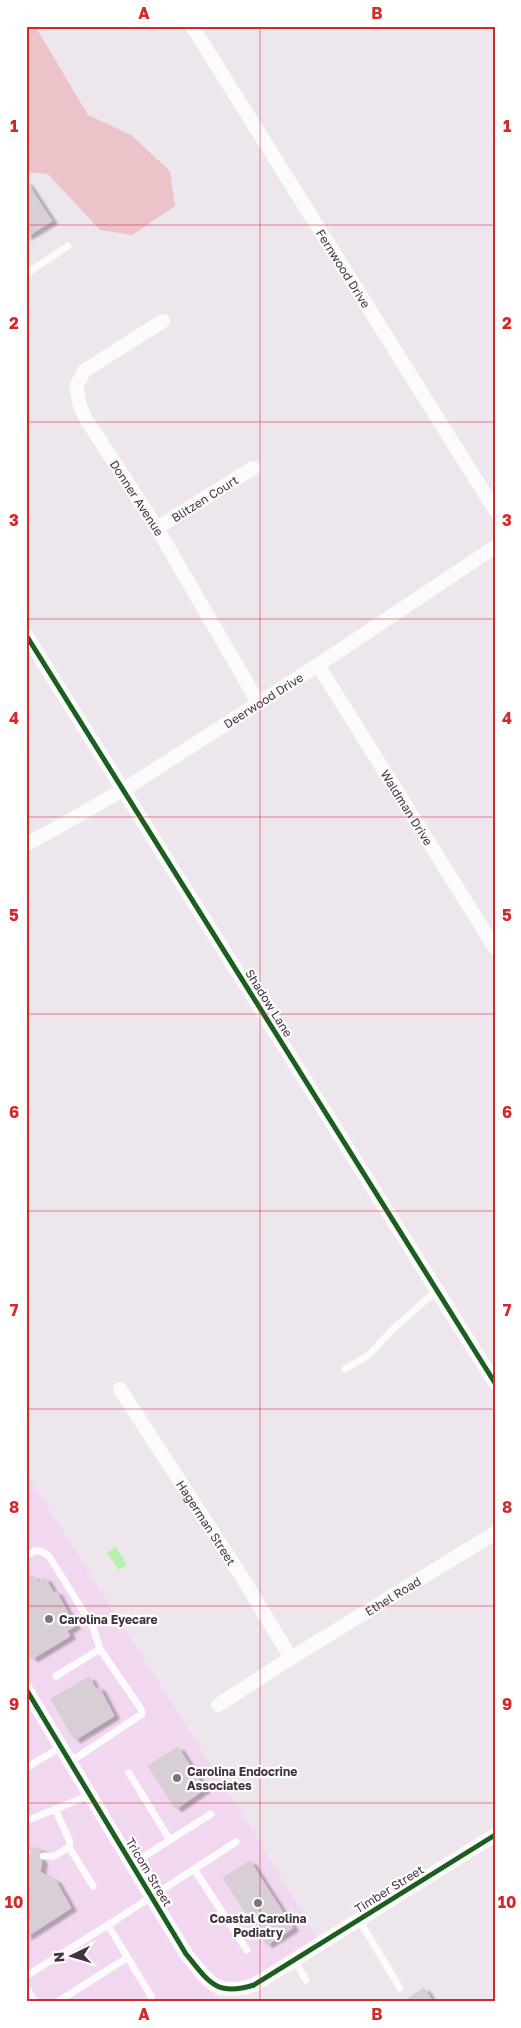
<svg xmlns="http://www.w3.org/2000/svg" width="521" height="2028" viewBox="0 0 521 2028" font-family="'Golos Text',sans-serif">
	<style>
		.commercial { fill: #f2d7f1 }
		.green { fill: #ebc3c9 }
		.water { fill: #baefb2 }
		.building { fill: #d7ced6; stroke: #d6ccd5; filter: url(#shadow) }
		.lines { fill: none; stroke-linecap: round; stroke-linejoin: round }
		.service { stroke: #fcfbfc; stroke-width: 7 }
		.minor { stroke: #fcfbfc; stroke-width: 14 }
		.cycleway-casing { stroke: #fff; stroke-width: 8 }
		.cycleway { stroke: #1b5e20; stroke-width: 5 }
		.grid { fill: none; stroke: #d62828; stroke-width: 1; stroke-opacity: 0.55 }
		.poi-dot { fill: #7f717e; stroke: #fff; stroke-width: 2 }
		.labels { text-anchor: middle; dominant-baseline: central; stroke-width: 4.5; stroke-linejoin: round; paint-order: stroke }
		.street-label { font-size: 12px; fill: #433242; stroke: #fff }
		.poi-label { font-size: 12px; font-weight: bold; fill: #433242; stroke: #fff; text-anchor: start }
		.neatline { fill: none; stroke: #d62828; stroke-width: 2 }
		.grid-label { font-size: 16px; text-anchor: middle; font-weight: bold; fill: #d62828 }
	</style>
	<defs>
		<filter id="shadow"><feDropShadow dx="5.5" dy="3" stdDeviation="1" flood-color="#0004"/></filter>
	</defs>
	<rect width="100%" height="100%" fill="#eee6ed"/>
	<polygon class="commercial" points="26,1473 251,1828 321,1944 254,1985 206,1979 219,2002 26,2002"/>
	<polygon class="green" points="26,26 35,26 88,115 131,135 170,171 175,206 132,235 100,230 48,174 26,172"/>
	<polygon class="water" points="116,1547 127,1565 119,1570 107,1553"/>
	<g class="building">
		<polygon points="26,181 52,221 26,237"/>
		<polygon points="33,1576 38,1582 45,1578 54,1593 56,1591 75,1626 67,1631 70,1636 32,1659 26,1650 26,1580"/>
		<polygon points="89,1677 96,1689 99,1687 114,1716 75,1740 51,1699"/>
		<polygon points="178,1747 205,1789 176,1809 148,1766"/>
		<polygon points="30,1847 44,1850 40,1852 38,1856 42,1861 40,1872 56,1881 71,1908 26,1937 26,1858 32,1854"/>
		<polygon points="250,1861 293,1928 267,1945 223,1878"/>
		<polygon points="424,1988 433,2002 403,2002"/>
	</g>
	<g class="lines">
		<g class="service">
			<polyline points="26,274 68,246"/>
			<polyline points="345,1369 369,1355 393,1329 437,1290"/>
			<path d="M 26,1556 C 36,1549 39,1549 49,1556 L 93,1627 L 100,1649 L 141,1709 L 142,1714 L 70,1762"/>
			<polyline points="56,1676 100,1649"/>
			<polyline points="26,1768 61,1747"/>
			<polyline points="129,1773 170,1840"/>
			<polyline points="26,1821 90,1795"/>
			<polyline points="69,1847 93,1886"/>
			<polyline points="26,1851 27,1852"/>
			<polyline points="43,1856 55,1856 69,1847 70,1842 55,1809"/>
			<polyline points="132,1864 211,1814"/>
			<polyline points="194,1869 247,1950"/>
			<polyline points="359,1920 400,1988"/>
			<polyline points="295,1961 306,1980"/>
			<polyline points="26,1976 108,1925"/>
			<polyline points="26,1988 35,2002"/>
			<polyline points="57,2002 127,1958"/>
			<polyline points="152,2002 151,1996 108,1925 236,1842"/>
		</g>
		<g class="minor">
			<path id="s1" d="M 192,26 L 495,510"/>
			<path id="s2" d="M 163,321 L 84,371 L 76,387 L 80,406 L 86,419 L 157,528 L 259,704"/>
			<path id="s3" d="M 157,528 L 253,468"/>
			<polyline points="26,635 495,1383"/>
			<path id="s4" d="M 318,665 L 495,948"/>
			<path id="s5" d="M 26,845 L 123,790 L 318,665 L 495,547"/>
			<path id="s6" d="M 120,1389 L 245,1582 L 291,1658"/>
			<path d="M 26,1689 L 186,1954 C 209,1982 216,1997 254,1985 L 495,1835"/>
			<path id="s7" d="M 218,1705 L 291,1658 L 495,1533"/>
		</g>
		<defs>
			<g id="cycleway">
				<polyline points="26,635 495,1383"/>
				<path d="M 26,1689 L 186,1954 C 209,1982 216,1997 254,1985 L 495,1835"/>
			</g>
		</defs>
		<use href="#cycleway" class="cycleway-casing"/>
		<use href="#cycleway" class="cycleway"/>
	</g>
	<path class="grid" d="M 260,26 L 260,2002M 26,225 L 495,225M 26,422 L 495,422M 26,619 L 495,619M 26,817 L 495,817M 26,1014 L 495,1014M 26,1211 L 495,1211M 26,1409 L 495,1409M 26,1606 L 495,1606M 26,1803 L 495,1803"/>
	<g class="poi-dot">
		<circle cx="49" cy="1619" r="5"/>
		<circle cx="177" cy="1778" r="5"/>
		<circle cx="258" cy="1903" r="5"/>
	</g>
	<g class="labels">
		<g class="street-label">
			<text stroke="none"><textPath href="#s1" startOffset="286">Fernwood Drive</textPath></text>
			<text stroke="none"><textPath href="#s2" startOffset="239">Donner Avenue</textPath></text>
			<text stroke="none"><textPath href="#s3" startOffset="56">Blitzen Court</textPath></text>
			<text stroke="none"><textPath href="#s5" startOffset="278">Deerwood Drive</textPath></text>
			<text stroke="none"><textPath href="#s4" startOffset="168">Waldman Drive</textPath></text>
			<text transform="translate(269 1003) rotate(58)">Shadow Lane</text>
			<text stroke="none"><textPath href="#s6" startOffset="159">Hagerman Street</textPath></text>
			<text stroke="none"><textPath href="#s7" startOffset="206">Ethel Road</textPath></text>
			<text transform="translate(149 1872) rotate(59)">Tricom Street</text>
			<text transform="translate(389 1889) rotate(-32)">Timber Street</text>
		</g>
		<g class="poi-label">
			<text x="59" y="1619">Carolina Eyecare</text>
			<text x="187" y="1771">Carolina Endocrine<tspan x="187" dy="14">Associates</tspan></text>
			<text x="258" y="1918" text-anchor="middle">Coastal Carolina<tspan x="258" dy="14">Podiatry</tspan></text>
		</g>
	</g>
	<rect width="521" height="2028" fill="none" stroke="#ffffff" stroke-width="55"/>
	<g transform="translate(72 1956) rotate(265)" stroke="#ffffff" stroke-width="4" paint-order="stroke">
	<path d="M0-4L9 19L0 12L-9 19Z" fill="#433242"/>
	<text y="-8" font-size="14" font-weight="bold" text-anchor="middle" fill="#433242">N</text>
	</g>
	<rect x="28" y="28" width="466" height="1972" class="neatline"/>
	<g class="grid-label">
		<text x="144" y="19">A</text>
		<text x="377" y="19">B</text>
		<text x="14" y="132">1</text>
		<text x="507" y="132">1</text>
		<text x="14" y="329">2</text>
		<text x="507" y="329">2</text>
		<text x="14" y="526">3</text>
		<text x="507" y="526">3</text>
		<text x="14" y="724">4</text>
		<text x="507" y="724">4</text>
		<text x="14" y="921">5</text>
		<text x="507" y="921">5</text>
		<text x="14" y="1118">6</text>
		<text x="507" y="1118">6</text>
		<text x="14" y="1316">7</text>
		<text x="507" y="1316">7</text>
		<text x="14" y="1513">8</text>
		<text x="507" y="1513">8</text>
		<text x="14" y="1710">9</text>
		<text x="507" y="1710">9</text>
		<text x="14" y="1908">10</text>
		<text x="507" y="1908">10</text>
		<text x="144" y="2020">A</text>
		<text x="377" y="2020">B</text>
	</g>
</svg>
